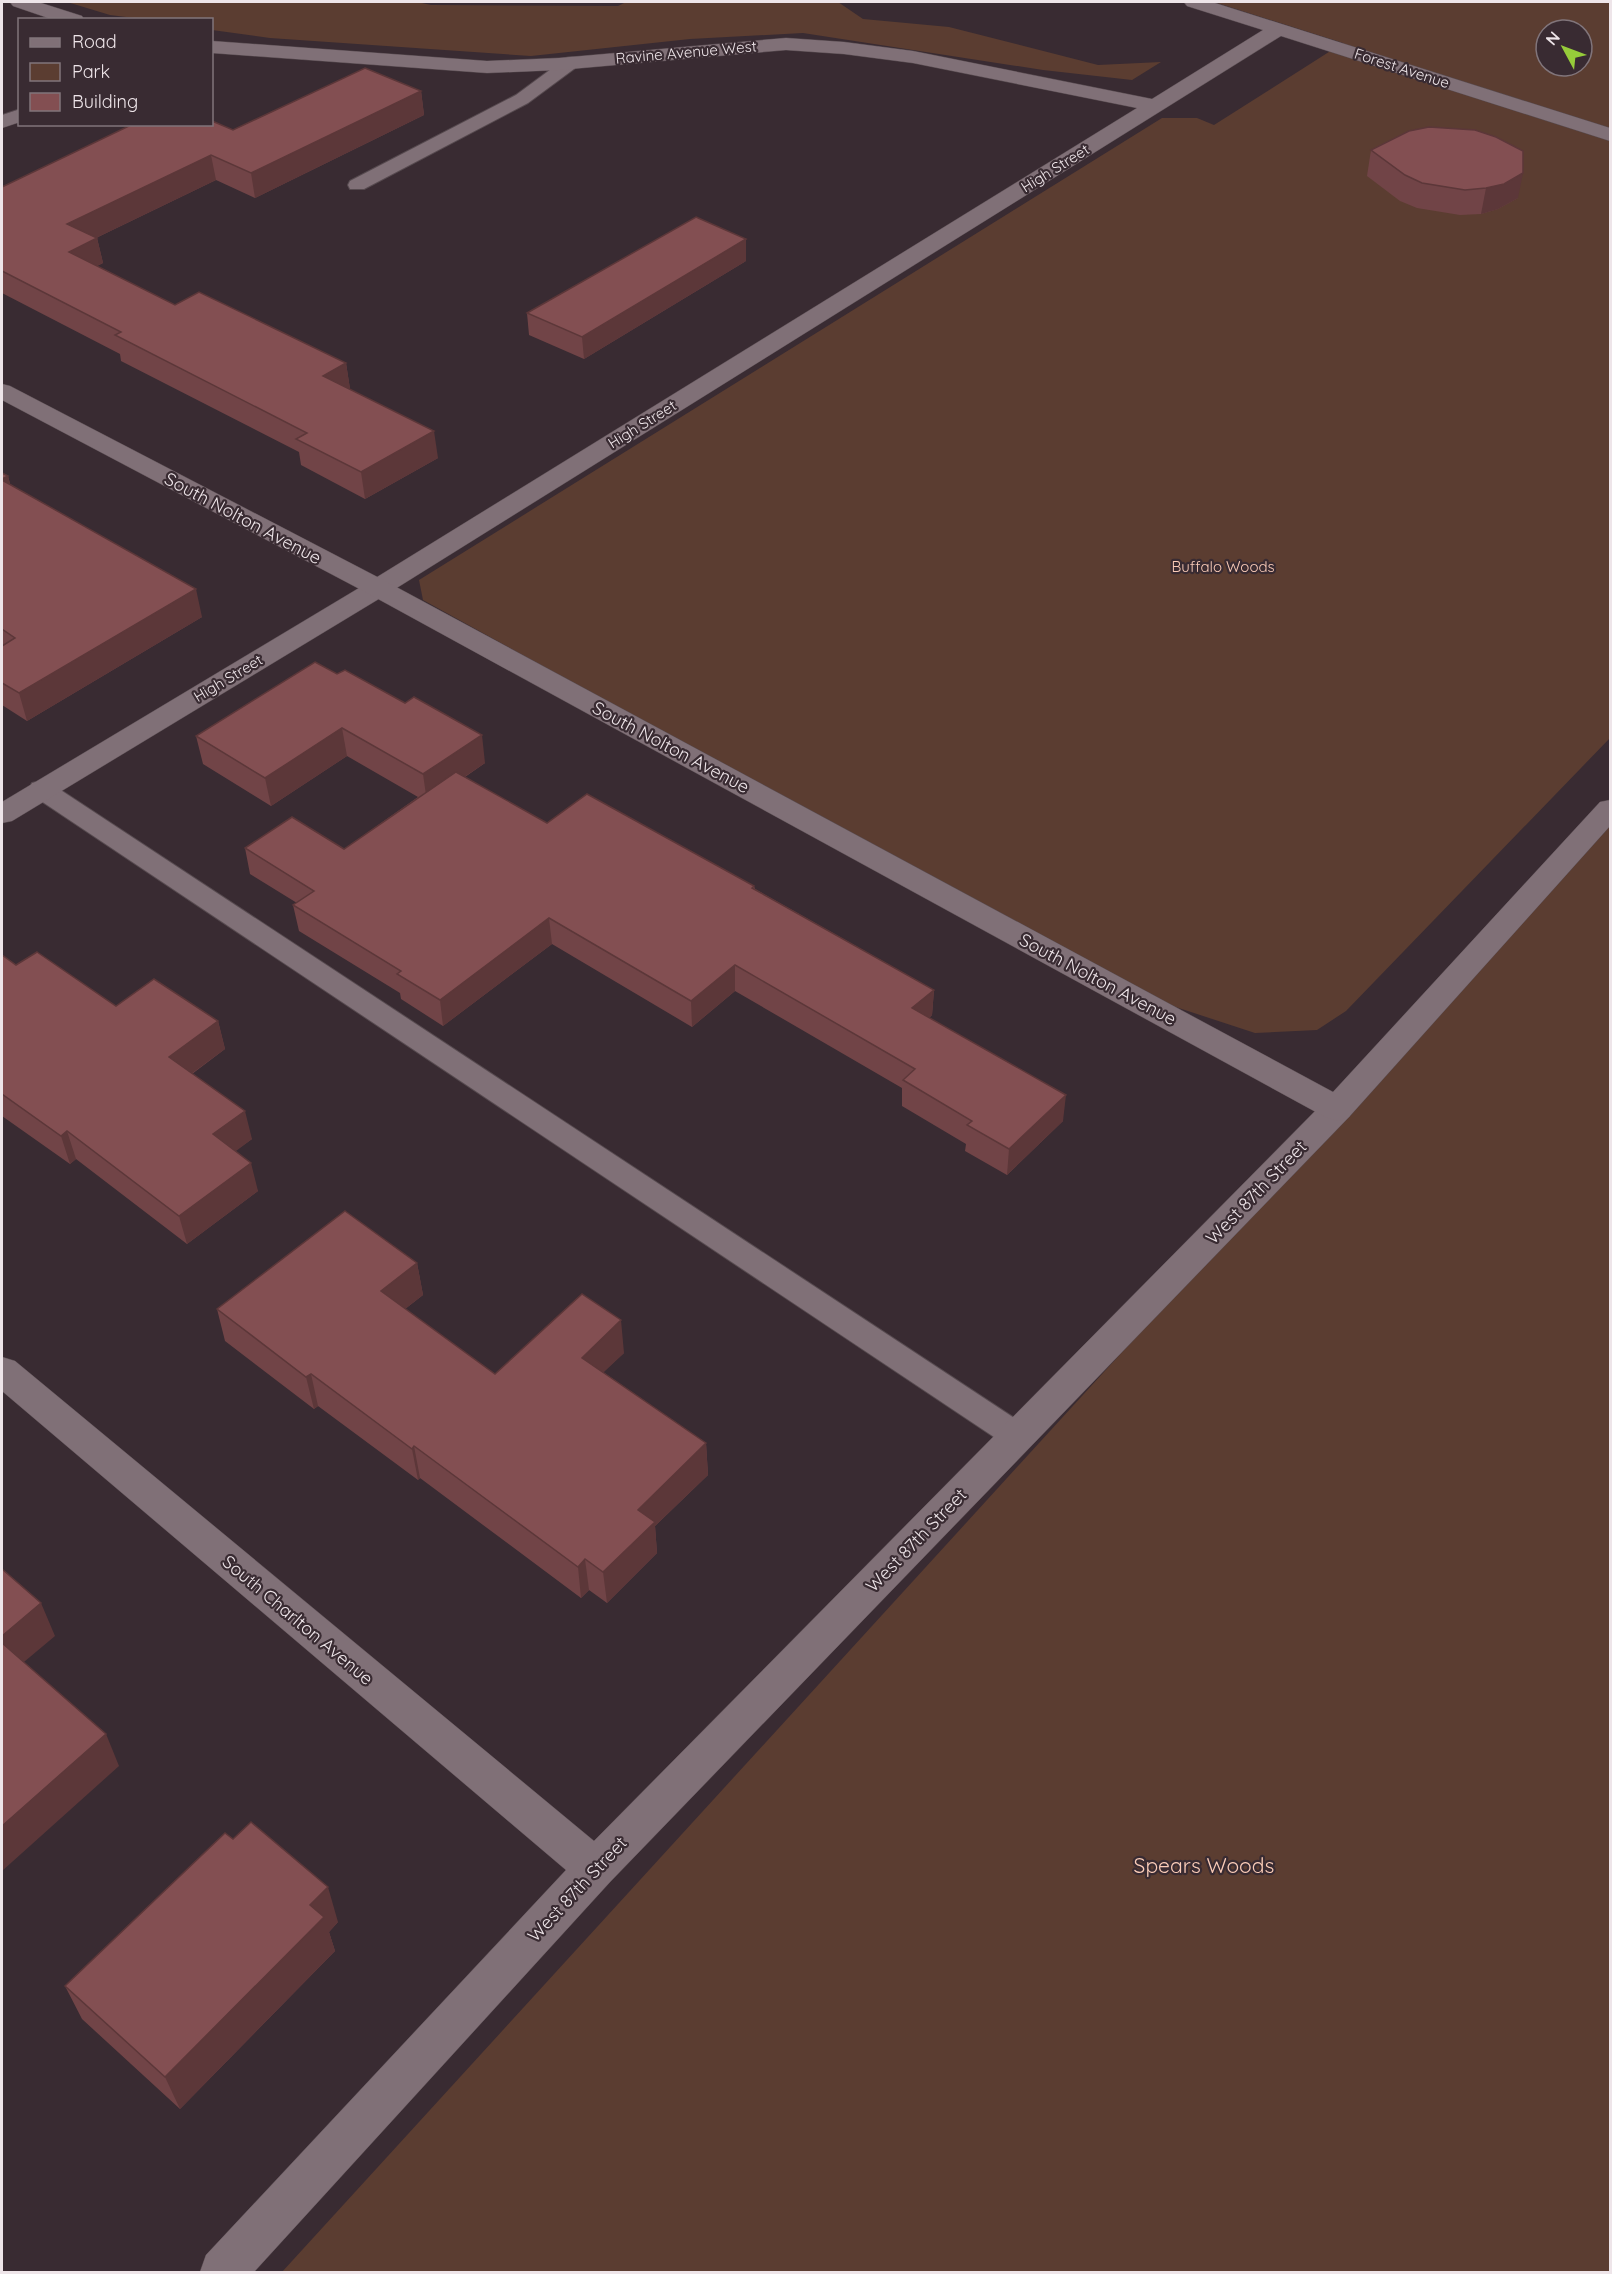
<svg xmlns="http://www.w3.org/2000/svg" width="1612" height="2274" viewBox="0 0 1612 2274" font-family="Quicksand,sans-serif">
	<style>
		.green { fill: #5b3d31; fill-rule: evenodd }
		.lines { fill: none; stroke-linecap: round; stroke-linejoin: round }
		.service-casing { stroke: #564a4f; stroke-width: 2 }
		.minor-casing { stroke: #564a4f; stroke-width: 1 }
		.tertiary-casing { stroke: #564a4f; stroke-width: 1 }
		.service { fill: #807077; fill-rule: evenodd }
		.minor { fill: #807077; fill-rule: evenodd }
		.tertiary { fill: #807077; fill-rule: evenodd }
		.wall { fill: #714447 }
		.shaded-wall { fill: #5c3739 }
		.building { fill: #834f52; stroke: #5c3739; stroke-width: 1.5 }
		.labels { text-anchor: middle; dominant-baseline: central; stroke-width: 4.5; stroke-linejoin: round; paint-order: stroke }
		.far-street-label { font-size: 15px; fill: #eee5e9; stroke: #392b32 }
		.far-park-label { font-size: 15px; fill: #fbccb8; stroke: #392b32 }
		.street-label { font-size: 18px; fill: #eee5e9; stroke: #392b32 }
		.near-park-label { font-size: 21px; fill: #fbccb8; stroke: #392b32 }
	</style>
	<rect width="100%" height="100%" fill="#392b32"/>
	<g class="green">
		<polygon points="67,2 417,2 431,5 618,6 626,2 838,2 863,19 949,27 1098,65 1161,62 1132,80 1043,70 803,33 690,39 531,56 270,38 212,30 212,20 142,19 110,15"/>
		<path d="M 1214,2 L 1610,2 L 1610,738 L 1346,1011 L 1317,1030 L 1255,1033 L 1136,994 L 423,600 L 419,580 L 1162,118 L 1197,118 L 1214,125 L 1343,43 ZM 1546,30 L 1582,30 L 1582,66 L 1546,66 Z"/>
		<polygon points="1610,818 1610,2272 282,2272 1588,842"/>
	</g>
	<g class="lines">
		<defs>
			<g id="service">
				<polygon points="572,57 578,58 581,62 578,66 528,103 364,189 350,189 348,185 350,181 516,95 566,58"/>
				<polygon points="41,781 50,783 1028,1427 1033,1436 1028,1445 1017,1449 1006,1445 32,795 29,789 32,783"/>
			</g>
			<g id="minor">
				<polygon points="10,2 38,2 82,16 84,20 54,20 13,6"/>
				<polygon points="1184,2 1212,2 1610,128 1610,141 1281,36 387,594 12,821 2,823 2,802 369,582 1137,108 913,63 844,54 786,50 559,70 487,73 212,53 212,41 487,61 559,58 786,38 844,42 913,51 1152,99 1263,30 1187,6"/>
				<polygon points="20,109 20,122 2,128 2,115"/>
				<polygon points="1337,1097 1349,1101 1353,1109 1349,1117 610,1882 254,2272 200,2272 206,2255 566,1870 2,1391 2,1357 15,1361 594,1841 1325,1101"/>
			</g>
			<polygon id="tertiary" points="2,384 10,386 387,582 1333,1092 1600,802 1610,800 1610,826 1349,1117 1337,1121 1325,1117 369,594 2,400"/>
		</defs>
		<use href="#service" class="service-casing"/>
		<use href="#minor" class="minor-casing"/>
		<use href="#tertiary" class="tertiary-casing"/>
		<use href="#service" class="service"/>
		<use href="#minor" class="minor"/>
		<use href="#tertiary" class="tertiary"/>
	</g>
	<g class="wall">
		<polygon points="421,91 424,115 255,198 216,180 96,238 97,238 103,263 97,266 175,305 346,363 350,389 438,458 365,499 301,465 299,452 121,361 120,354 2,293 2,187 233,130"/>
		<polygon points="1371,150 1518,198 1498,209 1481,214 1460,215 1417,208 1400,201 1367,176"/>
		<polygon points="746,261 584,359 529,335 527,313"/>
		<polygon points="2,473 8,476 10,484 202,617 27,721 2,705"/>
		<polygon points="315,662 485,763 465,777 547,823 754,886 755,889 934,990 932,1015 929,1018 1063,1121 1007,1175 965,1151 966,1144 902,1106 902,1088 735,991 692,1027 552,944 443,1026 401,999 400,993 299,931 293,905 297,903 250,874 245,848 344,849 418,797 347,756 271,806 203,764 196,736"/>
		<polygon points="2,955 16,965 116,1006 218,1021 225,1049 192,1074 252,1139 235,1151 258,1191 187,1244 76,1159 70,1164 2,1116"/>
		<polygon points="417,1263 423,1295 405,1309 495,1374 624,1353 603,1372 706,1443 708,1475 655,1526 657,1553 607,1603 589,1590 581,1598 420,1478 418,1480 318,1406 314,1409 225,1341 217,1309"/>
		<polygon points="338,1922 329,1932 335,1951 180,2109 82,2019 65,1986"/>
	</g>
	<g class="shaded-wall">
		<polygon points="421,91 424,115 255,198 251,173"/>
		<polygon points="211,155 216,180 73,249 67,224"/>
		<polygon points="1523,173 1518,198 1498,209 1481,214 1486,188"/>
		<polygon points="97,238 103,263 74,277 69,252"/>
		<polygon points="746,239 746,261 584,359 582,337"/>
		<polygon points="346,363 350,389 323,376"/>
		<polygon points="434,431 438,458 365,499 361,472"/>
		<polygon points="8,476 15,503 2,479"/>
		<polygon points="196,589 202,617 27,721 19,693"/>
		<polygon points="342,728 347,756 271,806 265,778"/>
		<polygon points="482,735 485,763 427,802 423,774"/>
		<polygon points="549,918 552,944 443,1026 440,1000"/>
		<polygon points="735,965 735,991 692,1027 691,1001"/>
		<polygon points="934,990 932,1015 911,1034 912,1008"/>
		<polygon points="218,1021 225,1049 176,1085 169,1057"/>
		<polygon points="1066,1095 1063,1121 1007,1175 1009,1149"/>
		<polygon points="245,1111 252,1139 220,1163 213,1134"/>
		<polygon points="67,1131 76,1159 70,1164 61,1136"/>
		<polygon points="251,1163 258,1191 187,1244 179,1216"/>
		<polygon points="417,1263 423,1295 387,1323 381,1291"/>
		<polygon points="621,1320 624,1353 585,1390 582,1358"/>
		<polygon points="311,1374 318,1406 314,1409 306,1377"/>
		<polygon points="706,1443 708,1475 655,1526 657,1553 607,1603 603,1572 638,1510"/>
		<polygon points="414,1446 420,1478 418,1480 412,1449"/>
		<polygon points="585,1559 589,1590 581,1598 578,1567"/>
		<polygon points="41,1603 55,1636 12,1672 2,1649 2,1636"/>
		<polygon points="106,1734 119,1766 2,1871 2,1826"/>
		<polygon points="328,1887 338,1922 329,1932 335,1951 180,2109 165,2077 310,1905"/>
	</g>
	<g class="building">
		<polygon points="365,68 421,91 251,173 211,155 67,224 97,238 69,252 175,305 199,292 346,363 323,376 434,431 361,472 296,439 307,433 115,335 121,332 2,271 2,187 133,124 212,124 212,121 233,130"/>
		<polygon points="1429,127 1475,130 1496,137 1523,151 1523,173 1504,184 1486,188 1465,190 1422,183 1405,175 1371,150 1409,131"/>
		<polygon points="696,217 746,239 582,337 527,313"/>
		<polygon points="2,473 8,476 2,479"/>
		<polygon points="2,480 196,589 19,693 2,683 2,646 15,638 2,629"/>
		<polygon points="315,662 337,674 345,670 405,703 414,697 482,735 423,774 342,728 265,778 196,736"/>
		<polygon points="456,772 547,823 587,794 754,886 752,888 934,990 912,1008 1066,1095 1009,1149 967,1125 972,1121 903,1080 915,1069 735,965 691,1001 549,918 440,1000 397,974 401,971 293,905 314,891 245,848 292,817 344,849"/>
		<polygon points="37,952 116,1006 154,979 218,1021 169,1057 245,1111 213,1134 251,1163 179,1216 67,1131 61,1136 2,1094 2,955 16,965"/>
		<polygon points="345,1211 417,1263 381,1291 495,1374 582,1294 621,1320 582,1358 706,1443 638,1510 655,1522 603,1572 585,1559 578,1567 414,1446 412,1449 311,1374 306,1377 217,1309"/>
		<polygon points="2,1569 41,1603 2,1636"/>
		<polygon points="2,1643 106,1734 2,1826"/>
		<polygon points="251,1822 328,1887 310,1905 324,1917 165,2077 65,1986 225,1833 233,1839"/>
	</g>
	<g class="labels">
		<g class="far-street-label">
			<text transform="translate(686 52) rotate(-5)">Ravine Avenue West</text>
			<text transform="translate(1402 68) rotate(18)">Forest Avenue</text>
			<text transform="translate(1055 168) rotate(-32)">High Street</text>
			<text transform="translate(642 424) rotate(-32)">High Street</text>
			<text transform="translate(228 678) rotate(-31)">High Street</text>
		</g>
		<g class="far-park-label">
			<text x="1223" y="566">Buffalo Woods</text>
		</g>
		<g class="street-label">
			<text transform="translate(243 518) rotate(28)">South Nolton Avenue</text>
			<text transform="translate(671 747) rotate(28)">South Nolton Avenue</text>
			<text transform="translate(1098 979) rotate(28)">South Nolton Avenue</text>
			<text transform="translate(1256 1192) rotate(-46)">West 87th Street</text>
			<text transform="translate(916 1540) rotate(-46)">West 87th Street</text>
			<text transform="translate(298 1620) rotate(40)">South Charlton Avenue</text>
			<text transform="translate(577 1889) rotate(-47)">West 87th Street</text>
		</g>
		<g class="near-park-label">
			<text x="1204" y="1865">Spears Woods</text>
		</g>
	</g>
	<rect width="1612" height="2274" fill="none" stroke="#eee5e9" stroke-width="6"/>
	<rect x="18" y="18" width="195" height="108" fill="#392b32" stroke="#81757b" stroke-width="1.5"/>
	<rect x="30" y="38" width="30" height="9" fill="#807077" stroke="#81757b" stroke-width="1.5"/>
	<text x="72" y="48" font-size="18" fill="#eee5e9">Road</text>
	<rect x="30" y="63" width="30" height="18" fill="#5b3d31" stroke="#81757b" stroke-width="1.5"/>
	<text x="72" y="78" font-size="18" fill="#eee5e9">Park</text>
	<rect x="30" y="93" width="30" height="18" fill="#834f52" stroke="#81757b" stroke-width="1.5"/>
	<text x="72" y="108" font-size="18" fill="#eee5e9">Building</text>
	<g transform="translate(1564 48) rotate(311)"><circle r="28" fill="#392b32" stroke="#81757b" stroke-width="1.5"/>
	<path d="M0-4.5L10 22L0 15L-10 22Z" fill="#96cc3a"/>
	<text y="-9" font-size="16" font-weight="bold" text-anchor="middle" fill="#eee5e9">N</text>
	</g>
</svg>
